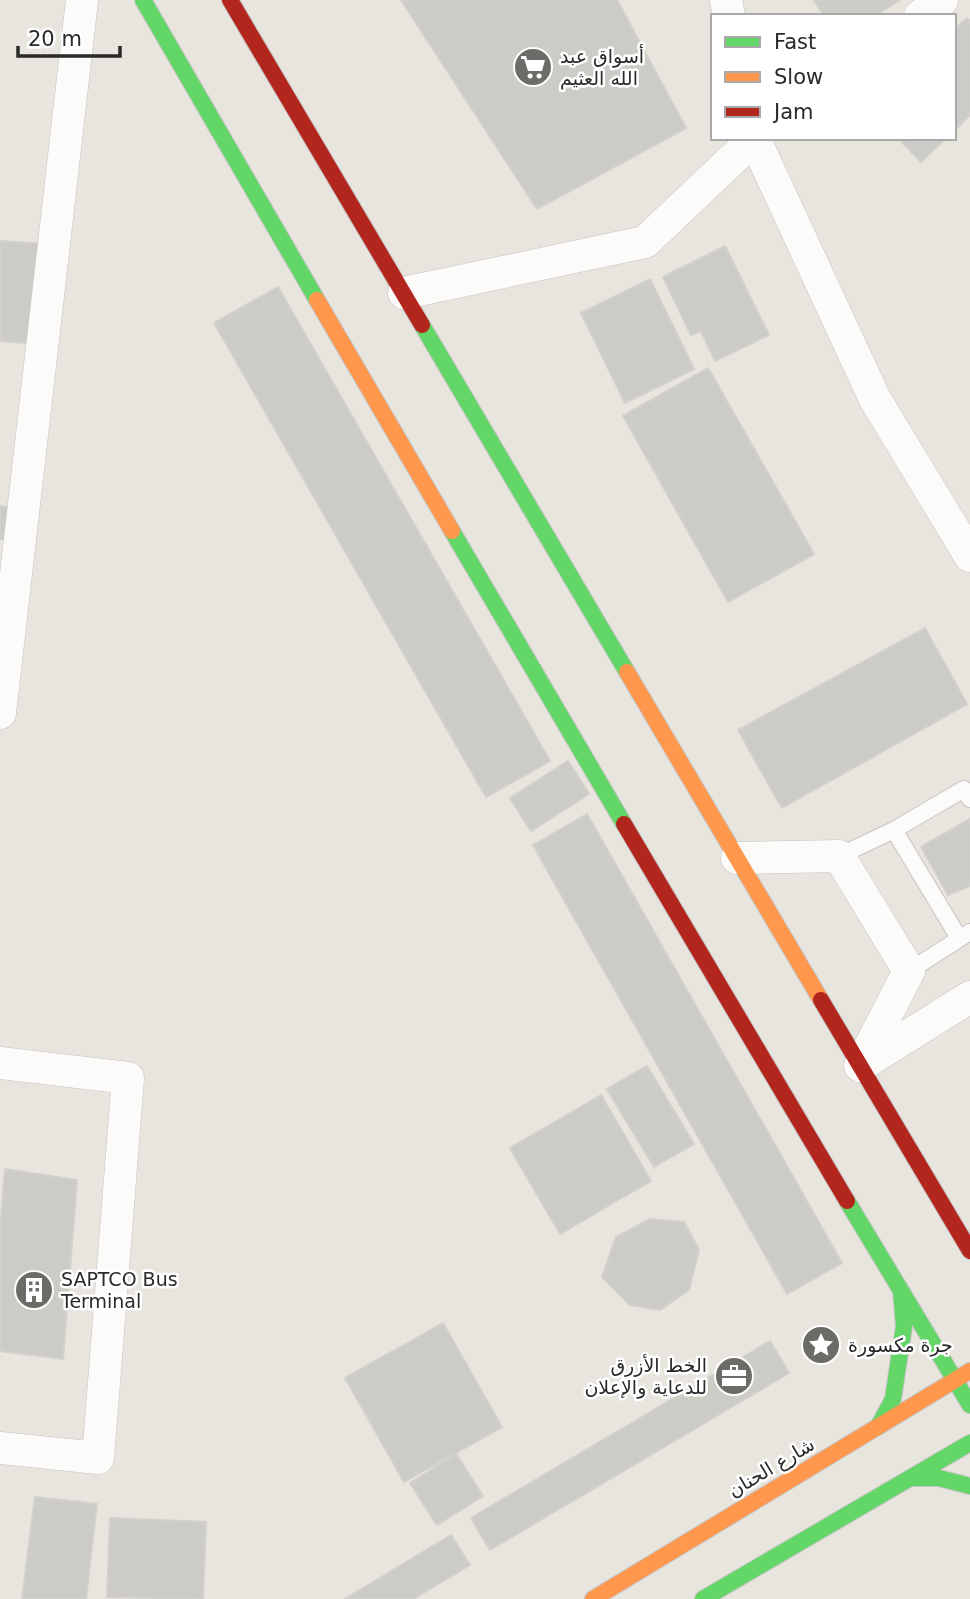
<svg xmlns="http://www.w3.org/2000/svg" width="970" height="1599" viewBox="0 0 970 1599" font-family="'DejaVu Sans',Cairo,sans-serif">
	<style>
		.building { fill: #cdcbc5; stroke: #d2d0cb; stroke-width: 2 }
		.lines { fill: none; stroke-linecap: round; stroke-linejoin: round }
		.lane-casing { stroke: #c6c4c4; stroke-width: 18 }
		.street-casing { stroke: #c6c4c4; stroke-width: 33 }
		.fast-casing { stroke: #c6c4c4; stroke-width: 18 }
		.slow-casing { stroke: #c6c4c4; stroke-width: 18 }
		.jam-casing { stroke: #c6c4c4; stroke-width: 18 }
		.lane { stroke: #fcfbfa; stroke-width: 16 }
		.street { stroke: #fcfbfa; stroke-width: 32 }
		.fast { stroke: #63d668; stroke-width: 16 }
		.slow { stroke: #ff974d; stroke-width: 16 }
		.jam { stroke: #b3261e; stroke-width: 16 }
		.labels { text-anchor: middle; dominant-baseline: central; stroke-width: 5; stroke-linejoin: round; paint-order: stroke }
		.poi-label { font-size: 19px; fill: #292929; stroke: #fff; text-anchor: start }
		.street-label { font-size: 19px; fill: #292929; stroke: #fff }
	</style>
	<rect width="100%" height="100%" fill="#e8e5de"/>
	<g class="building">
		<polygon points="401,0 617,0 686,128 537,209"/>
		<polygon points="814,0 900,0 874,16 824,16"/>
		<polygon points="967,18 970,21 970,115 954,131 954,29"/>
		<polygon points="898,138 946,138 921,162"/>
		<polygon points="0,241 46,244 40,344 0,341"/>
		<polygon points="725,246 769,335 715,361 701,331 691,335 663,277"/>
		<polygon points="650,279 694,369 625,403 581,313"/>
		<polygon points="278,287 550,761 486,797 214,323"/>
		<polygon points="708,368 814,554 728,602 623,416"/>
		<polygon points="0,506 8,507 4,539 0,539"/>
		<polygon points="925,628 967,704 782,808 738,730"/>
		<polygon points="568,761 589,794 531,831 510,798"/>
		<polygon points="587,814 842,1263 787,1294 533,845"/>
		<polygon points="970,819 970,886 948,895 921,847"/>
		<polygon points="647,1066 694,1144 654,1167 607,1089"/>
		<polygon points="601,1095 651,1181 560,1234 510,1148"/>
		<polygon points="5,1169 77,1180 63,1359 0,1351 0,1229"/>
		<polygon points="650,1219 684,1222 699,1250 689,1290 660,1310 630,1305 602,1277 616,1237"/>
		<polygon points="443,1323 502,1427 404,1482 345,1378"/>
		<polygon points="770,1341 789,1373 490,1550 471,1518"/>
		<polygon points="456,1454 483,1496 437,1525 410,1483"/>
		<polygon points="35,1497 97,1504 86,1599 22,1599"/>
		<polygon points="110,1518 206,1522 203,1599 107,1597"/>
		<polygon points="451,1535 470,1565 413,1599 345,1599"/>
	</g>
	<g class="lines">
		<defs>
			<g id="lane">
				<polyline points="894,830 959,938"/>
				<polyline points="839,856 894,830 964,789 970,799"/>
				<polyline points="909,971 970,932"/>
			</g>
			<g id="street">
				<polyline points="726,0 729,16"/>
				<polyline points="920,16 942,0"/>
				<polyline points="754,138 875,399 970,556"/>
				<polyline points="404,293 645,242 755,138"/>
				<polyline points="0,713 82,0"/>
				<polyline points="737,858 839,856 909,971 860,1066 970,997"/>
				<polyline points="0,1063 128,1078 98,1458 0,1448"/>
			</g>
			<g id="fast">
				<polyline points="143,0 317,300"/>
				<polyline points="422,325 627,672"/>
				<polyline points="452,531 624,824"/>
				<polyline points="847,1201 970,1405"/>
				<polyline points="878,1427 893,1399 904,1326 901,1291"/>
				<polyline points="911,1478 939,1478 970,1486"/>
				<polyline points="703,1599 970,1443"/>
			</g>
			<g id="slow">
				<polyline points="317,300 452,531"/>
				<polyline points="627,672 821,1000"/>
				<polyline points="593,1599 970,1371"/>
			</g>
			<g id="jam">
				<polyline points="230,0 422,325"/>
				<polyline points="624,824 847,1201"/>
				<polyline points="821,1000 970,1251"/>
			</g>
		</defs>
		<use href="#lane" class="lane-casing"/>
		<use href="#street" class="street-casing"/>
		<use href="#fast" class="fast-casing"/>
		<use href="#slow" class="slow-casing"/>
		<use href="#jam" class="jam-casing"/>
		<use href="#lane" class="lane"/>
		<use href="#street" class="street"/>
		<use href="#fast" class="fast"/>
		<use href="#slow" class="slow"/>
		<use href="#jam" class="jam"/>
	</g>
	<defs>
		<symbol id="supermarket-disc" viewBox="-11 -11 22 22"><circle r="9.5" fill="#6c6b68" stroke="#fff"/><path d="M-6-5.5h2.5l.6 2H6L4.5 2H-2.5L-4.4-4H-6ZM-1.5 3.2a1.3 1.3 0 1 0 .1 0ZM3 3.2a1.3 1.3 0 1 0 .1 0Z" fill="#fff"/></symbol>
		<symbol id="building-disc" viewBox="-11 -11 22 22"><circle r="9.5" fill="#6c6b68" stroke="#fff"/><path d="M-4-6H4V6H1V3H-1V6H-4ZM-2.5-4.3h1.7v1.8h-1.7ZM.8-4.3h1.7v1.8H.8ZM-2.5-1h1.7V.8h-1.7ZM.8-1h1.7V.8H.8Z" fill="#fff"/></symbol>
		<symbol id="sight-disc" viewBox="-11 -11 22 22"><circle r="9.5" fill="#6c6b68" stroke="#fff"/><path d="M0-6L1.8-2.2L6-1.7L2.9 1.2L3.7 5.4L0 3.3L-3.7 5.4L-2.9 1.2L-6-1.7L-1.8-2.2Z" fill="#fff"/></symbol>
		<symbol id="office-disc" viewBox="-11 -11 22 22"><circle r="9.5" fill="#6c6b68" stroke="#fff"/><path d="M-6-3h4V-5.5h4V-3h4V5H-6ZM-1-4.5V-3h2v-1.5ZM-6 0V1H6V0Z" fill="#fff"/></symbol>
	</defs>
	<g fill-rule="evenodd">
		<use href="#supermarket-disc" x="511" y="45" width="44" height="44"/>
		<use href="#building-disc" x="12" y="1268" width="44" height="44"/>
		<use href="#sight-disc" x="799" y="1323" width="44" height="44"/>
		<use href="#office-disc" x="712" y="1354" width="44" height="44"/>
	</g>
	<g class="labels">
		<g class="poi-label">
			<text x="560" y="56">أسواق عبد<tspan x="560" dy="22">الله العثيم</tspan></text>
			<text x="61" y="1279">SAPTCO Bus<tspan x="61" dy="22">Terminal</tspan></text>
			<text x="848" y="1345">جرة مكسورة</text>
			<text x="707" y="1365" text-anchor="end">الخط الأزرق<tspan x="707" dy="22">للدعاية والإعلان</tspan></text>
		</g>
		<g class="street-label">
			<text transform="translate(771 1467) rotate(-31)">شارع الحنان</text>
		</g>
	</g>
	<rect x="711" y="14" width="245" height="126" fill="#ffffff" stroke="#a9a9a9" stroke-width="2"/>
	<rect x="725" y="37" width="35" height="10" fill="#63d668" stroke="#a9a9a9" stroke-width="2"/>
	<text x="774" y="49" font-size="21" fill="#292929">Fast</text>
	<rect x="725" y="72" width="35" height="10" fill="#ff974d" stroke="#a9a9a9" stroke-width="2"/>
	<text x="774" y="84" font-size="21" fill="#292929">Slow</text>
	<rect x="725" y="107" width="35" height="10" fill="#b3261e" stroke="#a9a9a9" stroke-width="2"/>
	<text x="774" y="119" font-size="21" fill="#292929">Jam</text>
	<path d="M18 46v10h102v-10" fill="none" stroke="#292929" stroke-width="3.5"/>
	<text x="28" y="46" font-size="21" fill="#292929" stroke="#ffffff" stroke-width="5" paint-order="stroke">20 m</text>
</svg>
